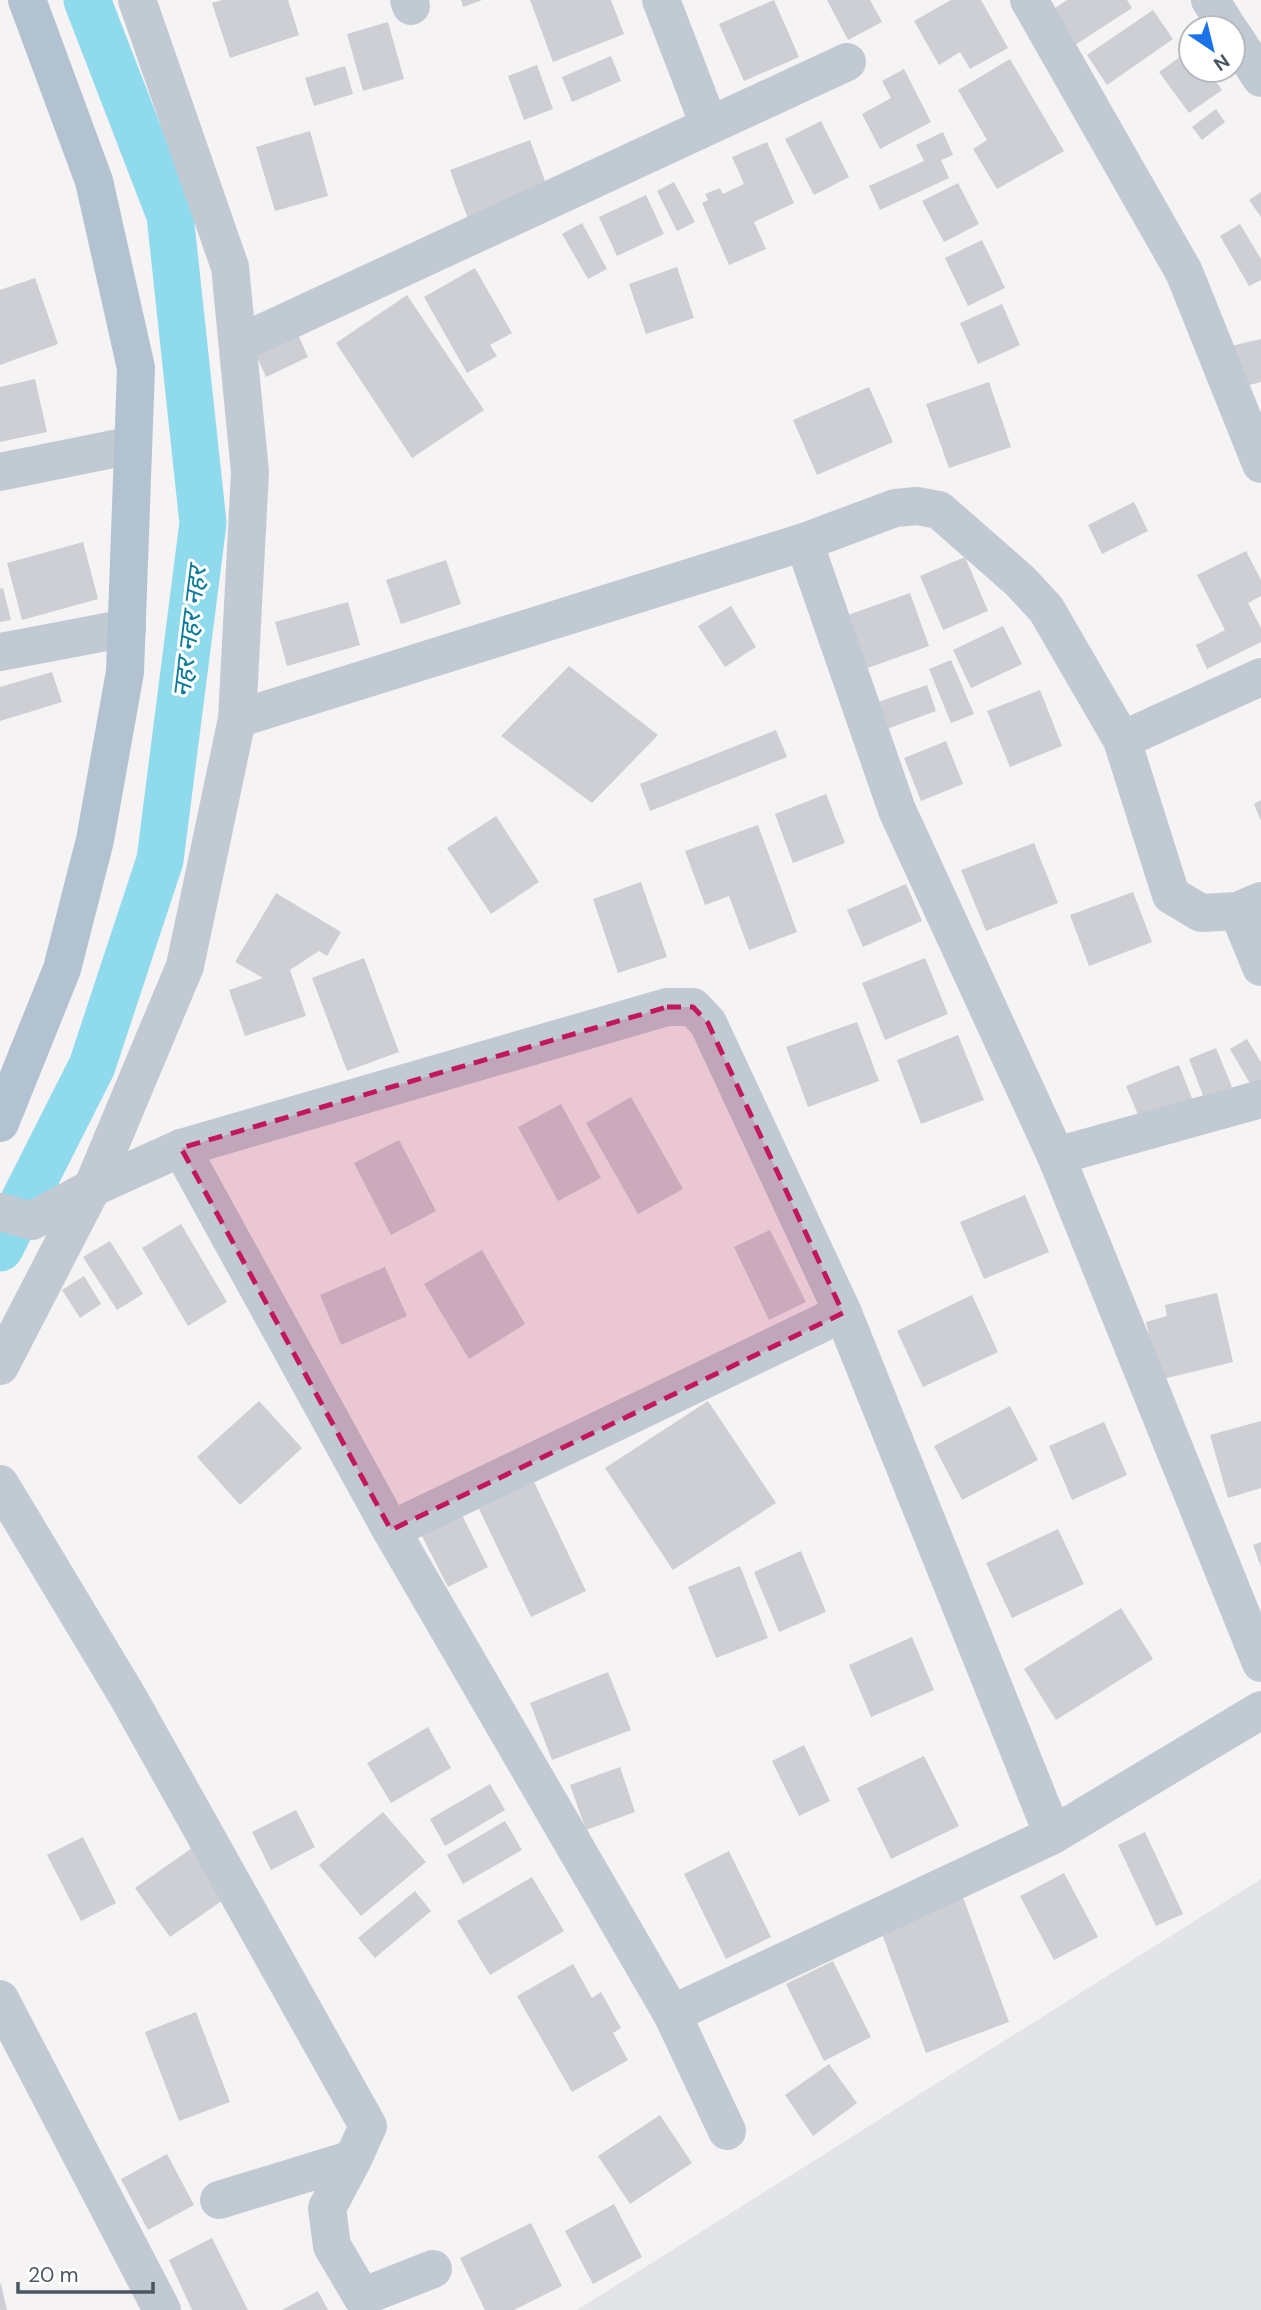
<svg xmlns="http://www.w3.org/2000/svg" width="1261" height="2310" viewBox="0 0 1261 2310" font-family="'DM Sans','Noto Sans Devanagari',sans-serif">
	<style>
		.airport { fill: #e2e4e7 }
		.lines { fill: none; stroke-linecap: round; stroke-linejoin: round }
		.canal { stroke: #90daee; stroke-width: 47 }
		.building { fill: #cdcfd5 }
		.minor { stroke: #c1cad2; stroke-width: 38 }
		.major { stroke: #b3c2d1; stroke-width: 38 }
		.marked { fill: #c2185b; fill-opacity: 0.2; stroke: #c2185b; stroke-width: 5; stroke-dasharray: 14 9; stroke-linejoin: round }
		.labels { text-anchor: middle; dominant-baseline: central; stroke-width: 6; stroke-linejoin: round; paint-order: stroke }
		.water-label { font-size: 26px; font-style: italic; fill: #0c7c9b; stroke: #fff }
	</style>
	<rect width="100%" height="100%" fill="#f5f3f3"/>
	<polygon class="airport" points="1261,1879 1261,2310 577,2310"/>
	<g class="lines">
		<polyline class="canal" points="0,1248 92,1066 160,860 203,523 170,215 87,0"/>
	</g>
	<g class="building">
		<polygon points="222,0 288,0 299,35 230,58 212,3"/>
		<polygon points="461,0 482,0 463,7"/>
		<polygon points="530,0 611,0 624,34 553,62"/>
		<polygon points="774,0 799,57 744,81 719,24"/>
		<polygon points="827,0 870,0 882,22 848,40"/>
		<polygon points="951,0 981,0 1008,48 970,69 960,52 939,65 914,21"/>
		<polygon points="1067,0 1127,0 1132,8 1072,47 1049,12"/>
		<polygon points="1153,10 1173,39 1107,85 1087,55"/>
		<polygon points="388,22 404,79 363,91 347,34"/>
		<polygon points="1191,49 1191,70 1208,70 1222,90 1189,113 1159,72"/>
		<polygon points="611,56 621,81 572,102 562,77"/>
		<polygon points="1010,59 1064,151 997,189 973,149 987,140 958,90"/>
		<polygon points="537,65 553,109 524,120 508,76"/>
		<polygon points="345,66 353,94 314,106 305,78"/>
		<polygon points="904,69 931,122 880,149 862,114 891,98 882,81"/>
		<polygon points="1216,109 1225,122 1202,140 1192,127"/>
		<polygon points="821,121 849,177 814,195 785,139"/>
		<polygon points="310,131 328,196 275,211 256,147"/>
		<polygon points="943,132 953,155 941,160 949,178 880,210 869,186 924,161 916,145"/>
		<polygon points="530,140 548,189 468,219 450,170"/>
		<polygon points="767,142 794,203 754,222 766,249 729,265 702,203 708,200 705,194 720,188 723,194 744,184 732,157"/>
		<polygon points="674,182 695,222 677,231 657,191"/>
		<polygon points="958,183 979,224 944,242 922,201"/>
		<polygon points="1261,192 1261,217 1249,200"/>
		<polygon points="646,195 664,234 617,256 599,217"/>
		<polygon points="582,223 607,269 588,279 562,234"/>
		<polygon points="1240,224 1261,259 1261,280 1249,286 1220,236"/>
		<polygon points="982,240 1005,288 968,306 945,258"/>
		<polygon points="677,267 694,318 646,334 629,284"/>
		<polygon points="475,268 512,333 490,345 497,356 467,373 424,297"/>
		<polygon points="35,278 58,344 0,365 0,290"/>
		<polygon points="407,295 484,410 412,458 336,343"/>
		<polygon points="1002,304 1020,345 978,364 960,323"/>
		<polygon points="296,330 308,357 266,377 254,350"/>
		<polygon points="1261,339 1261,382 1242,387 1231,346"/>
		<polygon points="35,379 47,432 0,442 0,387"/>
		<polygon points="989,382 1011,447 949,468 926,404"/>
		<polygon points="869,387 893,442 817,475 793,420"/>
		<polygon points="1134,502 1148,531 1102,554 1088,525"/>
		<polygon points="83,542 98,599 22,620 7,563"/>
		<polygon points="1246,551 1261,580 1261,596 1248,603 1261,628 1261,642 1207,669 1196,645 1225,630 1197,575"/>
		<polygon points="965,557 988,611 943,630 920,576"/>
		<polygon points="446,560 461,604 401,624 386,580"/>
		<polygon points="3,588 11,620 0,622 0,589"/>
		<polygon points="910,593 929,646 865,669 845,616"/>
		<polygon points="348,602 360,645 287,666 275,622"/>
		<polygon points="731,606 756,647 725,667 698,626"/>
		<polygon points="1003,626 1022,664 971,688 953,650"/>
		<polygon points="951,660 974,714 951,723 929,669"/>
		<polygon points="569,666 658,735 592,803 501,736"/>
		<polygon points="52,672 62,702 0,721 0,687"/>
		<polygon points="927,685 936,711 884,730 875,703"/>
		<polygon points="1040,690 1062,746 1010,767 987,711"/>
		<polygon points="776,730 787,757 650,811 640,784"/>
		<polygon points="946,741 963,784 921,801 904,758"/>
		<polygon points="826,794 845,843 793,863 775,814"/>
		<polygon points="1261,800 1261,821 1254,804"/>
		<polygon points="496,816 539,882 491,914 447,848"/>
		<polygon points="758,825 797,932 749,950 729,896 705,905 685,851"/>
		<polygon points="1034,843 1058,903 986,931 961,870"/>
		<polygon points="641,882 667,957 618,973 593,899"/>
		<polygon points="906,884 922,921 863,947 847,910"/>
		<polygon points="1133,892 1152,942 1089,966 1070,915"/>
		<polygon points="276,893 341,932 327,956 319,951 290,970 306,1016 245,1036 229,990 263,978 235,962"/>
		<polygon points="364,958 399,1052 347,1071 312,978"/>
		<polygon points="925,958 948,1014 885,1040 862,983"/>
		<polygon points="857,1022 879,1081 808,1107 786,1047"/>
		<polygon points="958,1035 984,1100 921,1124 897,1060"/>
		<polygon points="1247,1039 1261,1062 1261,1082 1252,1087 1230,1049"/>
		<polygon points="1216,1048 1232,1087 1204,1098 1189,1059"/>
		<polygon points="1179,1065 1193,1101 1141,1122 1126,1086"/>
		<polygon points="631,1097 683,1189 638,1214 586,1123"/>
		<polygon points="561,1104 601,1178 558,1201 518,1127"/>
		<polygon points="399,1140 436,1211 391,1235 354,1163"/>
		<polygon points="1025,1195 1049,1252 984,1279 960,1222"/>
		<polygon points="181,1224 227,1302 188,1326 142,1248"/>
		<polygon points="770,1230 806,1302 769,1320 734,1247"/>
		<polygon points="110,1241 143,1294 117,1310 83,1257"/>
		<polygon points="482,1250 525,1324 469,1359 424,1284"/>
		<polygon points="385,1267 407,1316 341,1345 320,1295"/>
		<polygon points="84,1276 101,1304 80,1318 62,1290"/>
		<polygon points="1217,1293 1233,1362 1159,1380 1146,1322 1167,1316 1165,1305"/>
		<polygon points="972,1295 998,1352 923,1387 897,1331"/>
		<polygon points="259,1401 302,1448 240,1505 197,1457"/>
		<polygon points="708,1401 776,1503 673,1570 605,1468"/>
		<polygon points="1010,1406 1038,1460 962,1500 934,1446"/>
		<polygon points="1261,1421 1261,1488 1228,1498 1210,1435"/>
		<polygon points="1104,1422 1127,1475 1072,1500 1049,1446"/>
		<polygon points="534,1482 586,1591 531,1617 479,1509"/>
		<polygon points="462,1515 488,1567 448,1587 422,1536"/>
		<polygon points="1058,1529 1084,1584 1012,1618 986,1563"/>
		<polygon points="1261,1542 1261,1567 1253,1545"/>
		<polygon points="801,1551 826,1612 779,1632 754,1572"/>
		<polygon points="740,1566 768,1638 716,1658 688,1587"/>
		<polygon points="1121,1608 1153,1659 1056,1720 1024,1669"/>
		<polygon points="912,1637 934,1690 871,1717 849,1665"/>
		<polygon points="608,1672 631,1730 552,1760 530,1703"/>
		<polygon points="428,1727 451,1768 391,1803 367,1763"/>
		<polygon points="804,1745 830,1801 799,1816 772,1761"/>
		<polygon points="924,1756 959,1826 891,1859 857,1788"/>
		<polygon points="620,1767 635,1812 586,1830 570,1785"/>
		<polygon points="490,1784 505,1810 445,1846 430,1819"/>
		<polygon points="296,1810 315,1847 271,1870 252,1832"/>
		<polygon points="383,1812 426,1862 361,1916 319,1865"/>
		<polygon points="505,1821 522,1850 463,1884 447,1855"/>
		<polygon points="1145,1832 1183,1914 1156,1926 1118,1845"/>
		<polygon points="83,1837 116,1903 81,1921 47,1855"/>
		<polygon points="192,1848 226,1898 170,1937 135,1888"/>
		<polygon points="729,1851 771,1937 726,1959 684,1874"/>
		<polygon points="1064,1873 1098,1937 1054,1960 1020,1896"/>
		<polygon points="532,1877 564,1931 490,1975 457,1921"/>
		<polygon points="415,1891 431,1911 375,1958 358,1938"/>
		<polygon points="961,1892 1009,2022 926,2053 878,1923"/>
		<polygon points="833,1961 871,2037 824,2061 786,1984"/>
		<polygon points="573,1964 592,1998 601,1992 621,2028 613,2033 628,2060 572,2092 517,1996"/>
		<polygon points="196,2012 230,2102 179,2121 145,2032"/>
		<polygon points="829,2064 857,2103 813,2136 785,2095"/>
		<polygon points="660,2115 692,2163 630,2204 598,2156"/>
		<polygon points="167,2154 194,2205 148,2230 121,2179"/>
		<polygon points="614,2204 642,2257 593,2284 565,2231"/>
		<polygon points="531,2223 562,2286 514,2310 485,2310 460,2258"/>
		<polygon points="212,2238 248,2310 192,2310 169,2260"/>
		<polygon points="0,2284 1,2284 7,2310 0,2310"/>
		<polygon points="318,2291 328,2310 282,2310"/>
	</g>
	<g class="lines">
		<g class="minor">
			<polyline points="409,0 411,6"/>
			<polyline points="661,0 709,125"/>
			<polyline points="1029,0 1184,272 1261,464"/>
			<polyline points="1210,0 1228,28"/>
			<polyline points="1233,35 1261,78"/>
			<polyline points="238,344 847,62"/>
			<polyline points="0,472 133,445"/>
			<polyline points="804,542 897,810 1056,1156 1261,1663"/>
			<polyline points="0,652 127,628"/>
			<polyline points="237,719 804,542 895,508 917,506 939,510 1020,581 1046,609 1122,740 1171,895 1201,913 1238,911 1261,901"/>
			<polyline points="1122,740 1261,677"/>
			<polyline points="1238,911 1261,967"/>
			<polyline points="181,1148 391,1530 672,2014 727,2131"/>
			<polyline points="1056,1156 1261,1099"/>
			<polyline points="0,1212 32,1221 92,1188 181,1148 667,1007 693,1007 708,1023 843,1313 1053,1835"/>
			<polyline points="0,1366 92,1188 185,966 237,719 250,472 230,267 137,0"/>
			<polyline points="0,1484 128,1697 368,2126 353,2159 327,2208 332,2246 362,2297 433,2269"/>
			<polyline points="391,1530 843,1313"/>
			<polyline points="0,1999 162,2310"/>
			<polyline points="672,2014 1053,1835 1261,1710"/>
			<polyline points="219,2200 353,2159"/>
		</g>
		<polyline class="major" points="0,1123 62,969 95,840 125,672 136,368 94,181 27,0"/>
	</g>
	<path class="marked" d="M 667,1007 L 693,1007 L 708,1023 L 843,1313 L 391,1530 L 181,1148 Z"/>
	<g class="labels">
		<g class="water-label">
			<text transform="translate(189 632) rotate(-83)">नहर नहर नहर</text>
		</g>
	</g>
	<g transform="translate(1212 49) rotate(145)"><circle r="33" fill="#ffffff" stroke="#b7bbc0" stroke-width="2"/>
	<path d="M0-5L12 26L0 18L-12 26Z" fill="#1a73e8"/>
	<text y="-10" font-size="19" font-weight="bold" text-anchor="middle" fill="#4a5661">N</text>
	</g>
	<path d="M18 2282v10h135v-10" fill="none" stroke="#4a5661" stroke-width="3.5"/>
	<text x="28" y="2282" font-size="21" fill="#4a5661" stroke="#ffffff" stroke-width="5" paint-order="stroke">20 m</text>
</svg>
